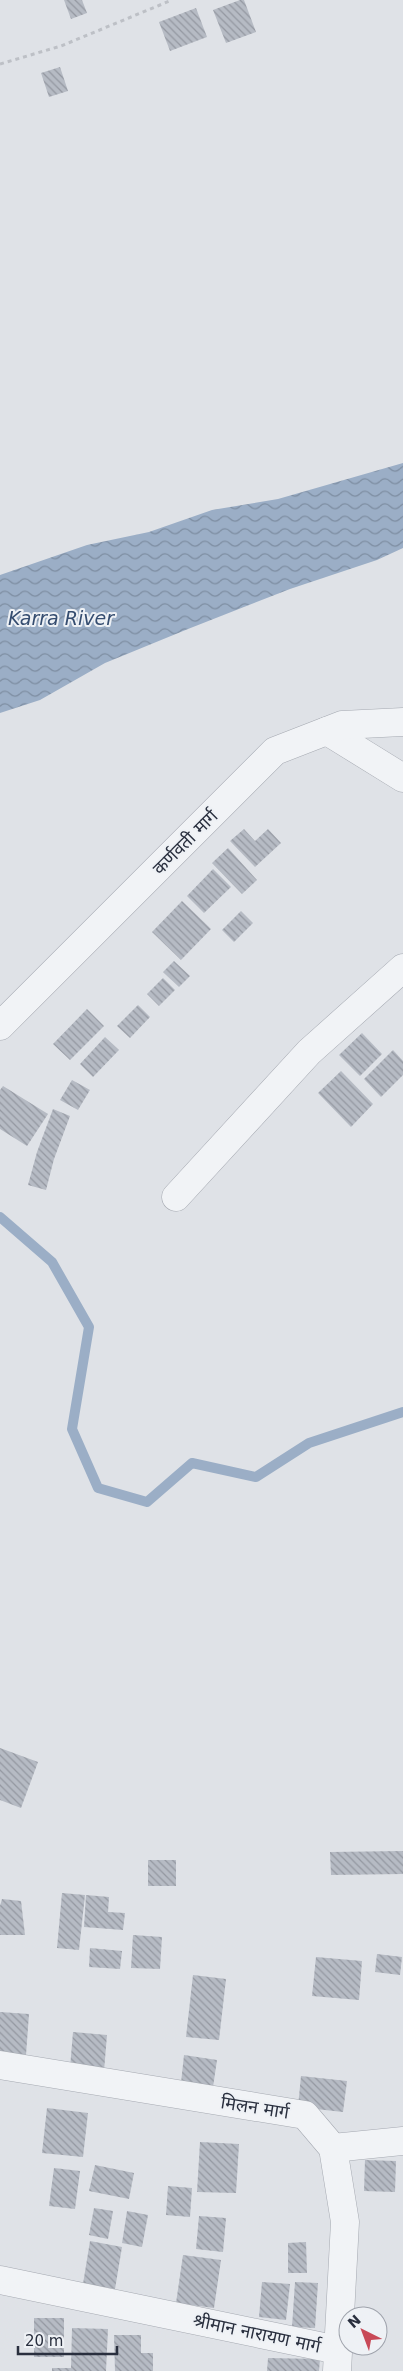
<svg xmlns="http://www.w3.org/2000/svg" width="403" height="2371" viewBox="0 0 403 2371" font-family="'DejaVu Sans','Noto Sans Devanagari',sans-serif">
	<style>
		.water { fill: url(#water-waves) }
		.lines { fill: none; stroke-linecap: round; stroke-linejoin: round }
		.stream { stroke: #9baec6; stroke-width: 10 }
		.building { fill: url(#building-back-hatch) }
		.street-casing { stroke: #a5a9b1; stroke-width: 29 }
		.path { stroke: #bdc0c6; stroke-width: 3; stroke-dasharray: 4 4; stroke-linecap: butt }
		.street { stroke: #f1f3f6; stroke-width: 28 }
		.labels { text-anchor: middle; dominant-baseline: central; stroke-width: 4; stroke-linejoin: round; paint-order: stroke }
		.street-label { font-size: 18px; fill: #292f3e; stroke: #eef1f5 }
		.water-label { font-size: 19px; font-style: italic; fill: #354d70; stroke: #eef1f5 }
	</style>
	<defs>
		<pattern id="water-waves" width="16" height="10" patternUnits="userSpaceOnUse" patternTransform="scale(1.25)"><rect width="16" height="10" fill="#9baec6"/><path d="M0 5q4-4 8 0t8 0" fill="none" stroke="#7e8ea2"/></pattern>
		<pattern id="building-back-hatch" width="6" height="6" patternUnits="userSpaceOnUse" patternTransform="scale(1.25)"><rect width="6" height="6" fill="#b6bbc4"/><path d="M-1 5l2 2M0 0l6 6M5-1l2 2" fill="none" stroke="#9498a1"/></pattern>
	</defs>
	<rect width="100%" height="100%" fill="#dfe2e7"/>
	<polygon class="water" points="403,463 403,548 377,560 290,589 188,629 105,663 40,700 0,713 0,575 87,545 149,532 212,510 278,499"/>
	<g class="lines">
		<polyline class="stream" points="0,1217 52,1262 89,1327 72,1429 98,1488 147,1502 192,1463 256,1477 309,1443 403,1412"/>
	</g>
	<g class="building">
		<polygon points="64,0 82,0 87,13 71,19"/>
		<polygon points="240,0 244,0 256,32 226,43 213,10"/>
		<polygon points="196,8 207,37 170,51 159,22"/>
		<polygon points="60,67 68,91 49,97 41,73"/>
		<polygon points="244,829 255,841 268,829 281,843 255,867 230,841"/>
		<polygon points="228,848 257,880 242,894 212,863"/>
		<polygon points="213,869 231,887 204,913 187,896"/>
		<polygon points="182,901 211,929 181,960 152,932"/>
		<polygon points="241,911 253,923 234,942 222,930"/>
		<polygon points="174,961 190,976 179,987 163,972"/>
		<polygon points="163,978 175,990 159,1006 147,994"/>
		<polygon points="138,1005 150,1017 130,1038 117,1026"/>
		<polygon points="87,1009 104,1026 70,1060 53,1044"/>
		<polygon points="362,1033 382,1054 360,1076 339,1055"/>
		<polygon points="105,1037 119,1050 93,1077 80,1064"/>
		<polygon points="393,1050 403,1061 403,1075 381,1097 364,1079"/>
		<polygon points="341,1071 373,1104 351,1127 318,1093"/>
		<polygon points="72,1080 90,1090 78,1110 60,1100"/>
		<polygon points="3,1086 48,1114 27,1146 0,1129 0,1090"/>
		<polygon points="53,1109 70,1116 54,1159 46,1190 28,1185 37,1152"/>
		<polygon points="0,1748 38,1762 21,1808 0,1800"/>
		<polygon points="403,1851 403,1874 331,1875 330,1852"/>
		<rect x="148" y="1860" width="28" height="26"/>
		<polygon points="62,1893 85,1895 79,1950 57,1948"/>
		<polygon points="86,1895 109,1897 108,1912 125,1913 123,1930 84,1927"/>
		<polygon points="2,1899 21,1901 25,1935 0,1935 0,1906"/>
		<polygon points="133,1935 162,1937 160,1969 131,1968"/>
		<polygon points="90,1948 122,1951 120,1969 89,1967"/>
		<polygon points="377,1954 402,1957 400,1975 375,1972"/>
		<polygon points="316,1957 362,1961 359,2000 312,1996"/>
		<polygon points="193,1975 226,1979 219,2040 186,2037"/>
		<polygon points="0,2012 29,2014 26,2055 0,2053"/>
		<polygon points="73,2032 107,2035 104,2071 70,2068"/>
		<polygon points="184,2055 217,2060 213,2087 181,2083"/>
		<polygon points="301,2076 347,2081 343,2112 298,2107"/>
		<polygon points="47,2108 88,2113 83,2157 42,2153"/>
		<polygon points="200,2142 239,2144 236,2193 197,2192"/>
		<polygon points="365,2160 396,2161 395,2192 364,2191"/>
		<polygon points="95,2165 134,2173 129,2199 89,2191"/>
		<polygon points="54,2168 80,2171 75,2209 49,2206"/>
		<polygon points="168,2186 192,2188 190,2217 166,2215"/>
		<polygon points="94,2208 113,2211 108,2239 89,2235"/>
		<polygon points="127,2211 148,2215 142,2247 122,2243"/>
		<polygon points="199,2216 226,2218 223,2252 196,2249"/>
		<polygon points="90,2241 122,2247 115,2289 83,2284"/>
		<polygon points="306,2242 307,2273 288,2273 288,2243"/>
		<polygon points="183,2255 221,2260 214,2308 176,2303"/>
		<polygon points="262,2282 290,2284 286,2320 259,2317"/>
		<polygon points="295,2282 318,2283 315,2328 292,2327"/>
		<rect x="34" y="2318" width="30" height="39"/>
		<polygon points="72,2328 108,2329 106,2371 52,2371 52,2368 71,2368"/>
		<polygon points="114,2335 141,2335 141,2353 153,2353 153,2371 115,2371"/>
		<polygon points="268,2358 320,2359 319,2371 267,2371"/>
	</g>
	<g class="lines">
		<defs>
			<g id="street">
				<polyline points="327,731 403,778"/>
				<polyline points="0,1026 275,751 342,725 403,722"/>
				<polyline points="176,1197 309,1052 403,968"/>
				<polyline points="0,2065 305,2115 333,2148 345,2222 337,2371"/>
				<polyline points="333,2148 403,2141"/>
				<polyline points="0,2280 338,2350"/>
			</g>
		</defs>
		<use href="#street" class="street-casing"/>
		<polyline class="path" points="0,64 61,46 172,0"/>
		<use href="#street" class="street"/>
	</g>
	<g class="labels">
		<g class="street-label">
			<text transform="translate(185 842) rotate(-45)">कर्णवती मार्ग</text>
			<text transform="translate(255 2107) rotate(9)">मिलन मार्ग</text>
			<text transform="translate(257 2333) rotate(12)">श्रीमान नारायण मार्ग</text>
		</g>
		<g class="water-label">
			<text x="61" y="618">Karra River</text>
		</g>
	</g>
	<g transform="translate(363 2331) rotate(318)"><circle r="24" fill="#eef1f5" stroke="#9fa3ac"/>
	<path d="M0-4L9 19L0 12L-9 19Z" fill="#c84957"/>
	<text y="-8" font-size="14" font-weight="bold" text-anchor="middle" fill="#292f3e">N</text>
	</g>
	<path d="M18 2346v8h99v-8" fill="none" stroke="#292f3e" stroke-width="2.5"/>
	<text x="25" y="2346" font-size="15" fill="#292f3e" stroke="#eef1f5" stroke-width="4" paint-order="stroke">20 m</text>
</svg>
